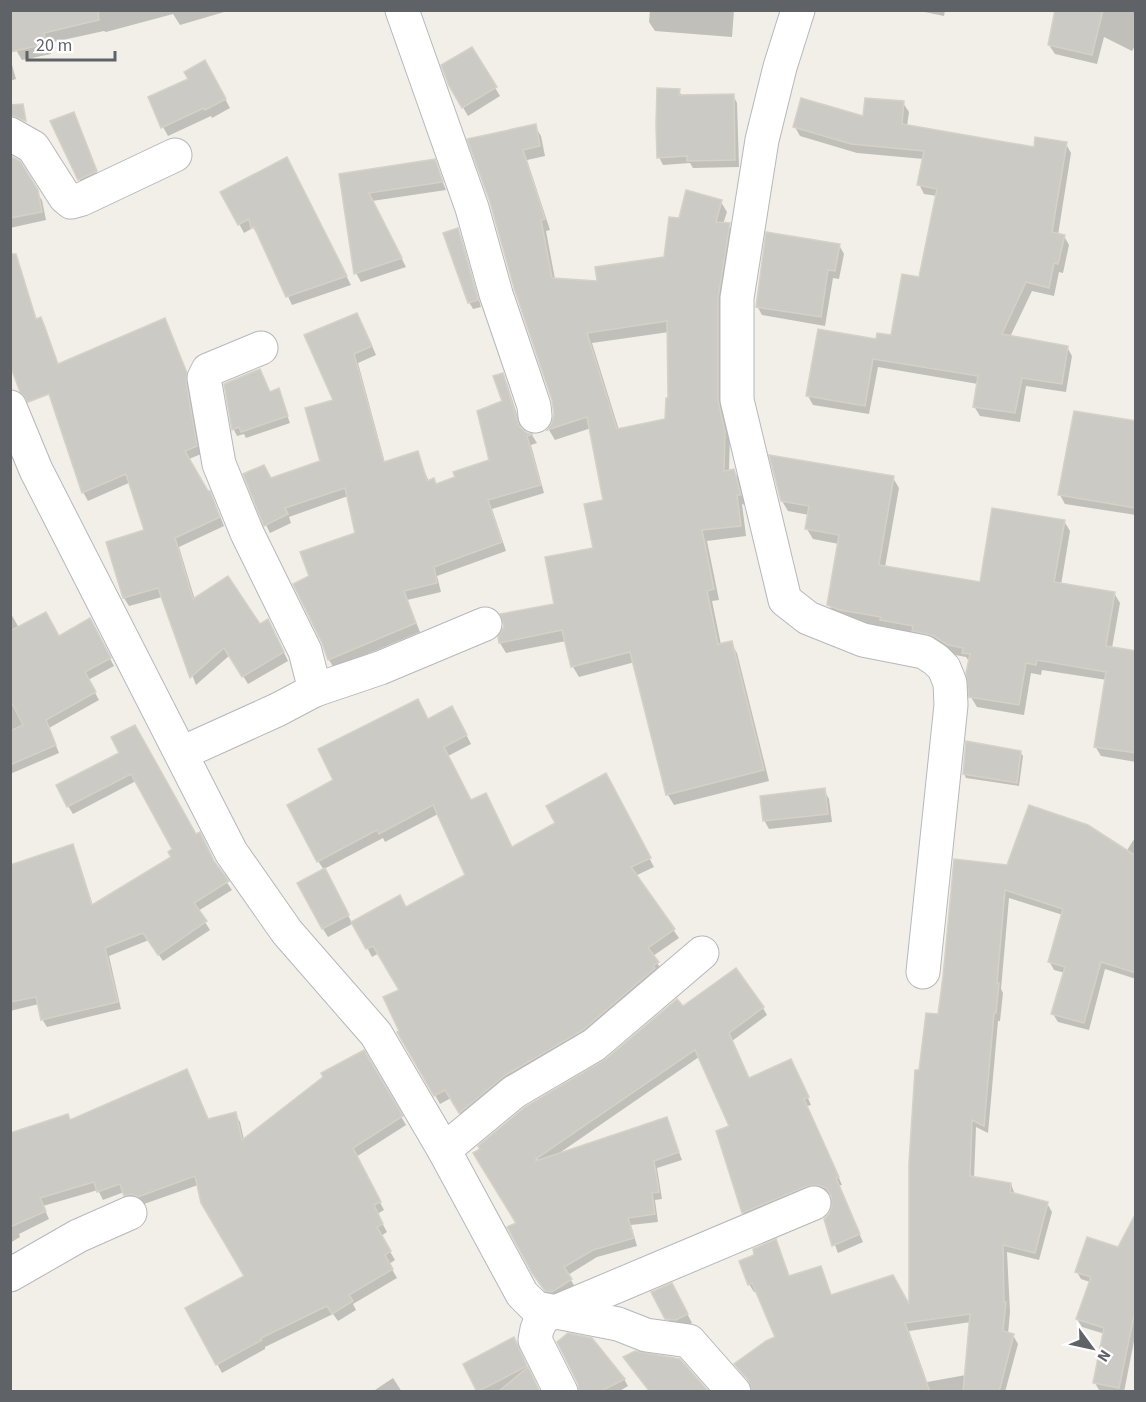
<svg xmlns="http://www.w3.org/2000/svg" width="1146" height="1402" viewBox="0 0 1146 1402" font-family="'Source Sans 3',sans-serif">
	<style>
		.shadow { fill: #0003; fill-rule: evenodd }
		.building { fill: #cccac5; stroke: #d6d1c6; stroke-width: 1.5; fill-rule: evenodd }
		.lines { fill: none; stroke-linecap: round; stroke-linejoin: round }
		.minor-casing { stroke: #b5b8bc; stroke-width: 35 }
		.minor { stroke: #fff; stroke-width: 33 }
	</style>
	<rect width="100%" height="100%" fill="#f1efe8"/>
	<g class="shadow">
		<polygon points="10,10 231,10 180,25 173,14 106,32 104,31 49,43 51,54 22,60 16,50"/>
		<polygon points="650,10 734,10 732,37 655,31 649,22"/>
		<polygon points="915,10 945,10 944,16"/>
		<polygon points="1057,10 1136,10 1136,44 1132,51 1104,37 1097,64 1055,54 1049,45"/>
		<polygon points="472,49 500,96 468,116 450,85"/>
		<polygon points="10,58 16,79 10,81"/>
		<polygon points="205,62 230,108 212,118 211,116 168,136 163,127 190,79"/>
		<polygon points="679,91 682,96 733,95 737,103 739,167 693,168 690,163 663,165 659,157"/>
		<polygon points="903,103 909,112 907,126 1035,149 1066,144 1071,153 1058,235 1064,236 1069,245 1063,273 1059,272 1054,296 1032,291 1010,337 1067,347 1072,356 1066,392 1026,386 1020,422 980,416 974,406 978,384 878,367 869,414 813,405 808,396 877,340 893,337 920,279 937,196 924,194 919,184 924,159 857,153 800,136 795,127 865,118"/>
		<polygon points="75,118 98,176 81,183 52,122"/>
		<path d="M 535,126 L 541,136 L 545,156 L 527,160 L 550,230 L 546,231 L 555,279 L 599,283 L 666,259 L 680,219 L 721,202 L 727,212 L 723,224 L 729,225 L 735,235 L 729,471 L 734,471 L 740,481 L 745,505 L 742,504 L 746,536 L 707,541 L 719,600 L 712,601 L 721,645 L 731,643 L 737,653 L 769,781 L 674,805 L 668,795 L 635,662 L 579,677 L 573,667 L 566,641 L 506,653 L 500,643 L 556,605 L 595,549 L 605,501 L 591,428 L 555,440 L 549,430 L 554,424 L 555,415 L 553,400 L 491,201 ZM 669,332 L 669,400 L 666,421 L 619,430 L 592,343 Z"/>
		<polygon points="10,157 42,200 46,220 10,228"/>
		<polygon points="434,161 446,190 372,201 406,267 361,282 356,273 341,175"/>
		<polygon points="289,166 351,285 292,305 259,235 253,228 244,233 222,192"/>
		<polygon points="457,230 461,236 481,307 473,309 469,302"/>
		<polygon points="839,245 844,254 839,279 833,278 825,326 762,315 757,306"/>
		<polygon points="30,302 37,320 41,319 45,326 58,364 18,378"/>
		<polygon points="165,320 191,382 201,454 189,459 214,501 224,526 179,547 195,600 259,626 273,629 288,661 248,684 230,655 196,685 162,597 129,606 124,598 108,543 146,531 131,482 88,501 83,492"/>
		<polygon points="362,323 376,355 358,363 385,463 417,453 429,482 436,485 491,461 504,401 502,375 507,383 522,430 526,434 532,435 537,443 531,445 544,493 492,509 506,551 437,576 441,592 407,600 420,632 334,668 329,660 310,577 357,534 348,496 289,517 291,523 270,533 266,525 271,480 322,462 335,401"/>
		<polygon points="260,370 270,393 278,390 290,423 246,438 244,434 237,436 234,430 226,385"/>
		<polygon points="1136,423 1136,515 1065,504 1060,495"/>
		<polygon points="893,478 899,488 885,567 982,583 1064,521 1070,531 1061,585 1114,593 1120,603 1112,648 1136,652 1136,762 1101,756 1095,746 1107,680 1042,670 1041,675 1031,673 1024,715 977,707 971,697 970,663 966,657 955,655 941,646 887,630 886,627 847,620 835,615 829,605 839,544 813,539 807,529 809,515 788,511 782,501"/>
		<polygon points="10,612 19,628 58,638 89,620 114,666 88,680 99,700 49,728 59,753 10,774"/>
		<path d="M 457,717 L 471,744 L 448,756 L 471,802 L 512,848 L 557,824 L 610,784 L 654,867 L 635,876 L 679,938 L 653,956 L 662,971 L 659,978 L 465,1121 L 451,1098 L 440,1104 L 399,1033 L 401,1032 L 401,991 L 379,953 L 372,957 L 354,923 L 328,937 L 323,929 L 324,870 L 318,861 L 335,781 L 428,721 ZM 438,814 L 467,876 L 406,908 L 352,923 L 324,869 L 383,838 L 385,842 Z"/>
		<polygon points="1020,752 1023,756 1019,786 966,778 964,774"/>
		<polygon points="121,754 195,836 232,890 198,911 210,930 163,961 149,940 109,956 121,1009 47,1027 42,1019 39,1004 10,1011 10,866 72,846 76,853 93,906 173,857 174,850 136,781 73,814 68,806"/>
		<polygon points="824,790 829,799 832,822 769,829 764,820"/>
		<path d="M 1136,836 L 1136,979 L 1105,969 L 1089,1030 L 1058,1022 L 1053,1014 L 1065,973 L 1054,970 L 1049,961 L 1063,915 L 1009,898 L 1001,989 L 1003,993 L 1000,1021 L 998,1021 L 988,1133 L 976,1127 L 974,1178 L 1011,1184 L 1015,1195 L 1047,1203 L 1052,1212 L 1039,1260 L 1007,1252 L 1010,1312 L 1008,1334 L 1013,1335 L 1018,1344 L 1005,1392 L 754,1392 L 753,1386 L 736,1364 L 777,1338 L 757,1291 L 754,1292 L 749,1284 L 756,1256 L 776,1241 L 790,1278 L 820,1268 L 832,1296 L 911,1310 L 920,1072 L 939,1015 L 1008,867 L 1126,852 ZM 971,1322 L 966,1375 L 927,1382 L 909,1331 Z"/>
		<path d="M 682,1008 L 763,1008 L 767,1015 L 732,1041 L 749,1079 L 795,1068 L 811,1105 L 807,1106 L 842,1185 L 838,1186 L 863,1242 L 838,1253 L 825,1219 L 830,1215 L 834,1206 L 832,1196 L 822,1192 L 747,1220 L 743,1213 L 731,1126 L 699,1057 L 558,1154 L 666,1119 L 682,1160 L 657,1168 L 662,1199 L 655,1200 L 658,1222 L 631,1225 L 637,1246 L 597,1257 L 568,1275 L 575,1287 L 551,1298 L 545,1292 L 509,1228 L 518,1224 L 475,1153 ZM 533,1152 L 539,1162 L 536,1162 Z"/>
		<polygon points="363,1052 406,1125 356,1157 384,1210 377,1214 387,1232 381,1236 395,1260 389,1264 397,1278 353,1304 356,1310 338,1321 333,1314 265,1347 265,1349 222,1373 187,1308 245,1277 198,1185 144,1204 137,1202 130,1203 124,1192 103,1200 98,1190 43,1206 49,1219 19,1234 20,1237 10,1243 10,1135 70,1122 191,1079 209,1120 235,1114 240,1122 244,1140"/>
		<polygon points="1136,1216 1136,1331 1124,1392 1099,1390 1095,1383 1105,1334 1082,1327 1077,1319 1090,1282 1081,1279 1077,1272 1118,1249"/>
		<polygon points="677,1294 692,1323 682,1329 672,1327 667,1318"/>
		<polygon points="517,1346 531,1376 517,1381 497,1392 479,1392 465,1364"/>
		<polygon points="393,1378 402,1392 372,1392"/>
		<polygon points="624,1379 628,1386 618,1392 581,1392"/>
	</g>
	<g class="building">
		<polygon points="10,10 98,10 99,20 44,33 46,44 10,52"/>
		<polygon points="1055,10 1103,10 1092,55 1048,45"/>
		<polygon points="472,47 497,87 462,108 449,86 441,65"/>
		<polygon points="205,60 226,99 205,110 204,108 161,128 148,97 188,79 184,72"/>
		<polygon points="657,88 680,89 679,95 734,94 735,160 687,161 687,156 657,158 656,125"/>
		<polygon points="801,98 863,116 865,98 904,101 902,124 1034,147 1035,137 1067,142 1052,232 1065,235 1058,264 1054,263 1049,288 1026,282 1002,334 1068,346 1062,384 1022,378 1015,413 973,407 978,376 873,359 865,406 806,396 818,329 876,339 877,333 891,335 902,274 919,277 937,189 917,185 924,151 851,144 793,127"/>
		<polygon points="23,104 26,121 10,115 10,105"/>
		<polygon points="74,112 97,171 78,180 50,121"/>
		<path d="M 536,124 L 540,146 L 523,150 L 545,219 L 541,220 L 552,278 L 597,281 L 595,267 L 664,257 L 669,217 L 679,218 L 686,190 L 722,200 L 716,222 L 730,223 L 718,298 L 718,400 L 725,432 L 724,471 L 734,469 L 741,495 L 737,495 L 741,526 L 702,530 L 714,589 L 707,591 L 718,644 L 732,641 L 764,770 L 666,795 L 630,652 L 571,667 L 562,630 L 499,643 L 498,637 L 504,626 L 500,614 L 554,604 L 545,557 L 593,548 L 584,504 L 603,500 L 587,417 L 547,430 L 552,423 L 554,415 L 552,400 L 514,288 L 490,202 L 467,139 ZM 667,321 L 668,398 L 666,398 L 665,419 L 617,429 L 587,333 Z"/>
		<polygon points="10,156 20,161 38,190 42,212 10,218"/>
		<polygon points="287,157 347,276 286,297 254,227 251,228 249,219 238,225 220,192"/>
		<polygon points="435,159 443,182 369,193 402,258 354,274 339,174"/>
		<polygon points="458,228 478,300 468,303 443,233"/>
		<polygon points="766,232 840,244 835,271 828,270 821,317 756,307"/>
		<polygon points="10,254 16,254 36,319 41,317 58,364 165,318 187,373 186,381 197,446 185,451 208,491 210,491 220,517 175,538 193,599 228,576 260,624 268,619 284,652 242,677 224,648 190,678 158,588 123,598 106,542 144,530 126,474 82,493 49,394 28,402 20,392 10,365"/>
		<polygon points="357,313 372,346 354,354 384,462 418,451 427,481 434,478 436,484 455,477 453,472 489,460 477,411 502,401 493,376 503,373 519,426 527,433 533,434 527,436 541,485 488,500 502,542 434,567 437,583 404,591 416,623 328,660 322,643 293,584 309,576 300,552 355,533 345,488 285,508 288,514 264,526 243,474 264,465 271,478 320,461 305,408 333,400 304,335"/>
		<polygon points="260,369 270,392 279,388 288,416 241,432 239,427 232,430 224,384"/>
		<polygon points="1074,411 1136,421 1136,508 1058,495"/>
		<polygon points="769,455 894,476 879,565 980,582 992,508 1065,520 1054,582 1115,592 1106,646 1136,651 1136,753 1094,747 1106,672 1037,660 1036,665 1026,663 1019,705 969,697 966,673 970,654 962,653 963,648 948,645 934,636 912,631 913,626 880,620 881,617 840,610 827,605 839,535 805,529 809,506 781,501"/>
		<polygon points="46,612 59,636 90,618 111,658 85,672 96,692 46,720 56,745 10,765 10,731 23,725 10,699 10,631"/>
		<polygon points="418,699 428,719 452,706 467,735 444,747 471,800 486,793 512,847 555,823 546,806 606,773 651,858 631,867 675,929 648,948 659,962 653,966 655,968 583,1030 504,1076 459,1113 445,1090 434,1096 397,1032 399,1031 383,997 399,990 373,946 366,949 351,922 400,895 406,907 465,875 433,805 379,834 377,830 317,862 287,805 333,780 318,749"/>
		<polygon points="135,725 196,834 200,832 214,861 229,881 194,903 207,921 158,955 143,933 105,948 118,1002 41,1020 36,997 10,1002 10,865 73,844 92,905 171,857 168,852 172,849 131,774 67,807 56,785 119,753 111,737"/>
		<polygon points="966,741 1021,751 1017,783 963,774"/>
		<polygon points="825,788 828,814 763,821 760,796"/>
		<polygon points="1029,805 1088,825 1136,856 1136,973 1101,962 1084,1023 1051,1014 1065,967 1048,962 1063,909 1005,890 997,983 999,983 996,1013 994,1013 984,1126 972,1120 970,1176 1011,1183 1010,1192 1048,1202 1035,1253 1003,1245 1004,1302 1006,1302 1003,1331 1014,1334 999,1392 963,1392 970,1314 905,1323 930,1392 752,1392 748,1380 734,1364 766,1341 775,1337 752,1283 748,1285 739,1261 754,1255 753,1249 776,1239 789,1276 821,1266 831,1295 893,1275 909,1304 909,1163 915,1070 919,1070 926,1013 938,1014 943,977 954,859 1007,865"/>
		<polygon points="325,868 349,915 322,929 297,883"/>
		<polygon points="736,968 764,1007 729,1033 749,1078 791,1059 809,1097 804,1099 839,1177 836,1178 860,1234 832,1246 824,1219 829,1214 832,1206 831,1196 826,1188 817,1185 807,1186 742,1213 716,1131 729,1126 695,1050 536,1159 536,1161 667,1117 679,1152 654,1161 659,1192 652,1193 655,1214 628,1218 634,1238 593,1250 564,1267 572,1279 552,1292 545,1291 532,1273 507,1227 516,1223 473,1153 480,1149 478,1146 525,1107 606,1059 677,999 683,1006"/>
		<polygon points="364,1050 403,1116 353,1148 381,1202 374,1205 383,1224 377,1227 391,1251 385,1255 393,1269 349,1295 353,1301 332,1314 327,1306 261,1338 262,1340 216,1365 185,1308 244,1276 201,1203 195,1176 138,1197 131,1194 124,1196 120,1184 97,1192 94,1182 40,1198 46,1211 10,1227 10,1133 68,1114 70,1120 187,1069 208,1119 236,1112 242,1140 323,1077 321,1073"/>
		<polygon points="1136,1213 1136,1306 1119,1388 1093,1383 1104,1328 1076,1319 1091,1277 1075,1272 1087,1237 1118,1247"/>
		<polygon points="672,1283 688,1314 676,1320 665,1319 651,1292"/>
		<polygon points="568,1333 592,1338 625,1379 599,1392 579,1392 578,1384 557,1342"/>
		<polygon points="514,1337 527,1366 477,1392 463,1364"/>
		<polygon points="635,1351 680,1359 709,1392 650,1392 623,1357"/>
		<polygon points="528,1367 540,1392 498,1392"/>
	</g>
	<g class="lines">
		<defs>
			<g id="minor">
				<polyline points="402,10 472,208 496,294 525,379 534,406 535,416"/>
				<polyline points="798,10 780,67 762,140 737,298 737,400 785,600 808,618 863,640 924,652 936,660 944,668 950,683 951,705 923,972"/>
				<polyline points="10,134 33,147 65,197 71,202 82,199 175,155"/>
				<polyline points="10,407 36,470 231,852 287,932 376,1034 444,1150 522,1294 536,1308 618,1324 646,1335 689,1341 734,1392"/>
				<polyline points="315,690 380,668 485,624"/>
				<polyline points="182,753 277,710 315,690 305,651 247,533 219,464 204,378 208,370 261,348"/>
				<polyline points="444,1150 514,1092 594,1045 702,953"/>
				<polyline points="10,1275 78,1236 130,1213"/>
				<polyline points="546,1311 537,1329 535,1340 561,1392"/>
				<polyline points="553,1313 814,1203"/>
			</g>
		</defs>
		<use href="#minor" class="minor-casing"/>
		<use href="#minor" class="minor"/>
	</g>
	<rect width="1146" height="1402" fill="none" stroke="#5f6368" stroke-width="24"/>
	<g transform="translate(1092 1348) rotate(123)" stroke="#ffffff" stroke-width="4.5" paint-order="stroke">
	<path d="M0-4.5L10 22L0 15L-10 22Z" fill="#5f6368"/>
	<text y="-9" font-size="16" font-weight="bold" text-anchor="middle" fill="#5f6368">N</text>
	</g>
	<path d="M27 51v9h88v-9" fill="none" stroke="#5f6368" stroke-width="3"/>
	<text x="36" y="51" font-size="18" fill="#5f6368" stroke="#ffffff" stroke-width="4.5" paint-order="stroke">20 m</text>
</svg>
